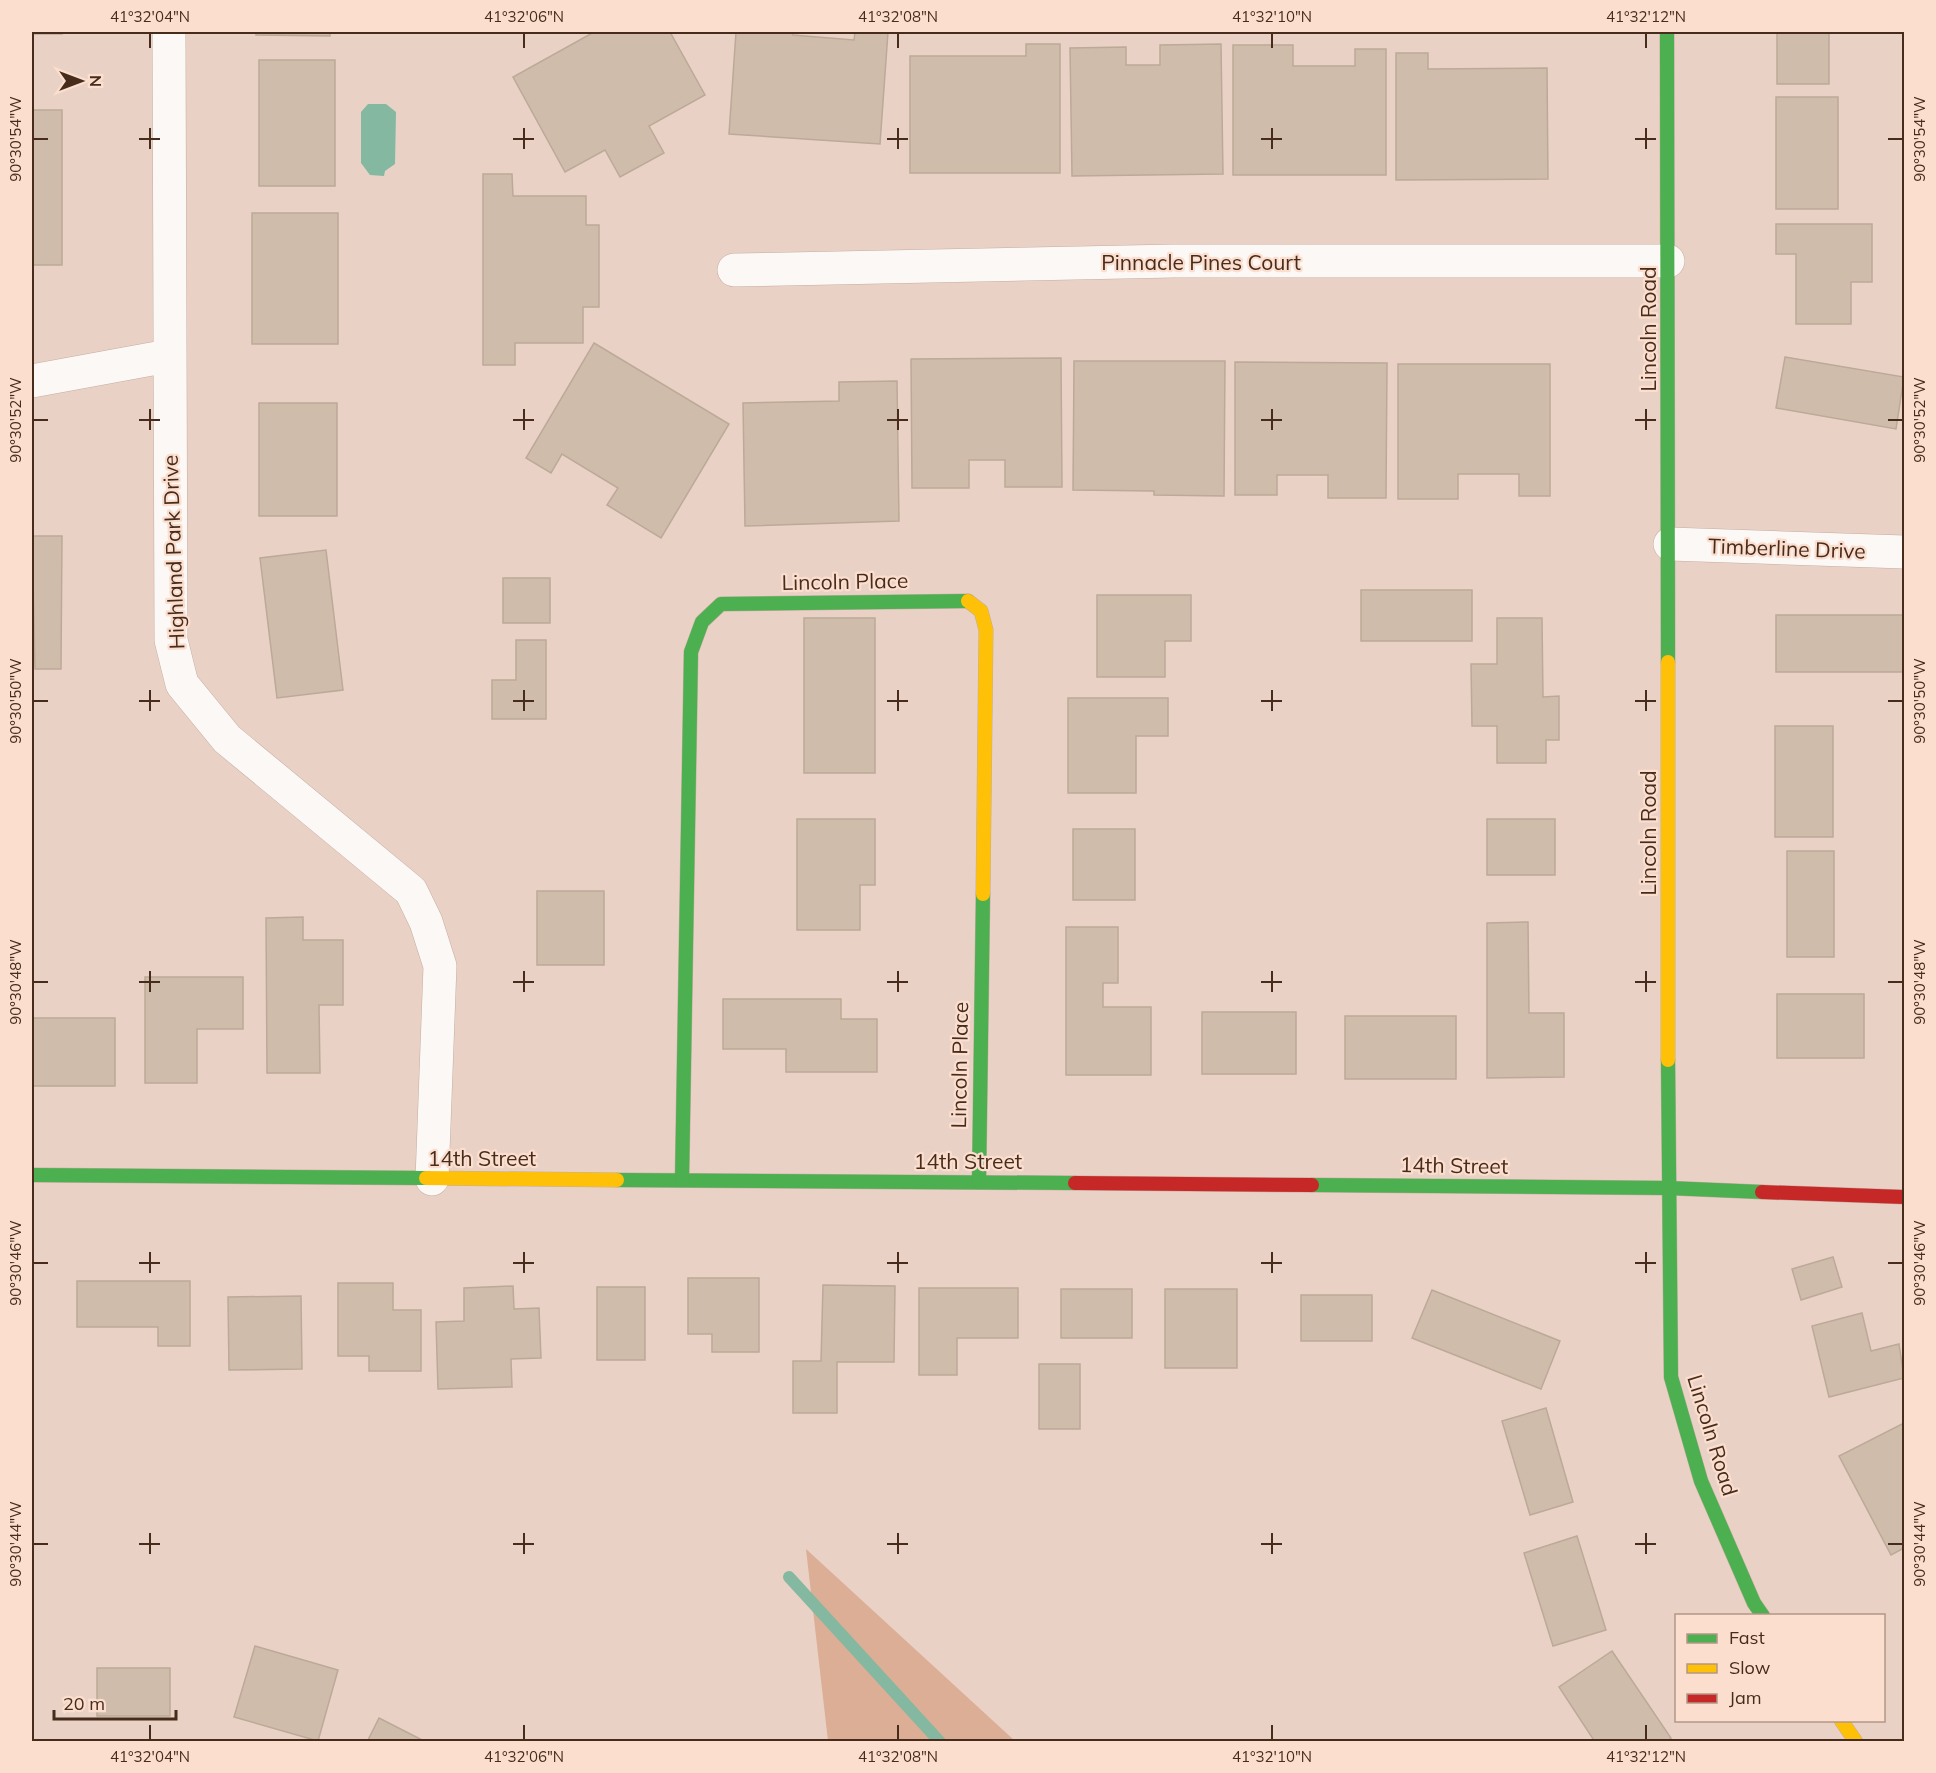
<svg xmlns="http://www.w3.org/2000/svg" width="1936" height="1773" viewBox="0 0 1936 1773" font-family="Mulish,sans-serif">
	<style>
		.forest { fill: #dbae95 }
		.water { fill: #85b8a1 }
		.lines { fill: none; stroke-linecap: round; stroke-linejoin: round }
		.stream { stroke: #85b8a1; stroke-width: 12 }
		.building { fill: #d0bcab; stroke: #bca997; stroke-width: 1.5 }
		.street-casing { stroke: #c4ada0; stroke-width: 34 }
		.fast-casing { stroke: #c4ada0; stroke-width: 15 }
		.slow-casing { stroke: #c4ada0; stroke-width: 15 }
		.jam-casing { stroke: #c4ada0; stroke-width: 15 }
		.street { stroke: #fcf8f6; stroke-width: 33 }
		.fast { stroke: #4caf50; stroke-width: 14 }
		.slow { stroke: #ffc107; stroke-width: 14 }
		.jam { stroke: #c62828; stroke-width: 14 }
		.ticks { fill: none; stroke: #472c1c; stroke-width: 2 }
		.labels { text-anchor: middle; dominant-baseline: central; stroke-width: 4.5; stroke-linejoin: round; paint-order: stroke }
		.street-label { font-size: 21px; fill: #472c1c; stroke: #fbdece }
		.neatline { fill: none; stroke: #472c1c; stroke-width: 2 }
		.ticks-label { font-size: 15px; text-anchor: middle; fill: #472c1c }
	</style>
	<rect width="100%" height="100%" fill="#e9d2c5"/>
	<polygon class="forest" points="806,1549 1015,1741 828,1741"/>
	<polygon class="water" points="368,104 386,104 396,112 395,164 385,171 384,176 370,175 361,163 361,112"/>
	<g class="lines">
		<polyline class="stream" points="789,1577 940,1742"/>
	</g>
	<g class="building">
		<rect x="32" y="32" width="30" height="2"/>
		<polygon points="256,32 330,32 330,36 256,35"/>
		<polygon points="594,32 670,32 705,95 649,126 664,153 620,177 605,150 565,172 513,77"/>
		<polygon points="736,32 793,32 793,35 854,40 855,32 888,32 880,144 729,134"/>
		<rect x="1777" y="32" width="52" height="52"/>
		<polygon points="1026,44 1060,44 1060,173 910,173 910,56 1026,56"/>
		<polygon points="1221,44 1223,174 1072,176 1070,48 1126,47 1126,65 1160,65 1160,45"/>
		<polygon points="1233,45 1293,45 1293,66 1355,66 1355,49 1386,49 1386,175 1233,175"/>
		<polygon points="1396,53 1428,53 1428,69 1547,68 1548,179 1396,180"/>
		<rect x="259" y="60" width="76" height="126"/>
		<rect x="1776" y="97" width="62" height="112"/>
		<rect x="32" y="110" width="30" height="155"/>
		<polygon points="483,174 512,174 513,196 586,196 586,225 599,225 599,307 583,307 583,343 515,343 515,365 483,365"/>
		<rect x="252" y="213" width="86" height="131"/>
		<polygon points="1776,224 1872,224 1872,282 1851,282 1851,324 1796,324 1796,254 1776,254"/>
		<polygon points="594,343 729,424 661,538 607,505 618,488 562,454 551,473 526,458"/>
		<polygon points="1785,357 1904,377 1896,429 1776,408"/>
		<polygon points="1061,358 1062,487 1005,487 1005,460 969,460 969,488 912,488 911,359"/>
		<polygon points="1074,361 1225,361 1224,496 1154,495 1154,491 1073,490"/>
		<polygon points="1235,362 1387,363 1386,498 1328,498 1328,475 1277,475 1277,495 1235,495"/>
		<polygon points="1398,364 1550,364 1550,496 1519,496 1519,474 1458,474 1458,499 1398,499"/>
		<polygon points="897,381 899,521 745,526 743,403 839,401 839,382"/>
		<rect x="259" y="403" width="78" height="113"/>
		<polygon points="32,536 62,536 61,669 35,669"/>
		<polygon points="326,550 343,690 277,698 260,558"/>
		<rect x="503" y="578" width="47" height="45"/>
		<rect x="1361" y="590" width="111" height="51"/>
		<polygon points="1097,595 1191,595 1191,641 1165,641 1165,677 1097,677"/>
		<rect x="1776" y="615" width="128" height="57"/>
		<rect x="804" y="618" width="71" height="155"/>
		<polygon points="1497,618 1542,618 1543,697 1559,696 1559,740 1546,740 1546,763 1497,763 1497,726 1472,726 1471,664 1497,664"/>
		<polygon points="516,640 546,640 546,719 492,719 492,680 516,680"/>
		<polygon points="1068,698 1168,698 1168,736 1136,736 1136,793 1068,793"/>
		<rect x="1775" y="726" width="58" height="111"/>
		<polygon points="797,819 875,819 875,885 860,885 860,930 797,930"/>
		<rect x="1487" y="819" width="68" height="56"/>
		<rect x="1073" y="829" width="62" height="71"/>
		<rect x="1787" y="851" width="47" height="106"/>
		<rect x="537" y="891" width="67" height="74"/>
		<polygon points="303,917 303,940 343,940 343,1005 319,1005 320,1073 267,1073 266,918"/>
		<polygon points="1528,922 1529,1013 1564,1013 1564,1077 1487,1078 1487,923"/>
		<polygon points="1066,927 1118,927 1118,983 1103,983 1103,1007 1151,1007 1151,1075 1066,1075"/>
		<polygon points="145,977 243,977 243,1029 197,1029 197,1083 145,1083"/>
		<rect x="1777" y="994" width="87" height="64"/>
		<polygon points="723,999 841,999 841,1019 877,1019 877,1072 786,1072 786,1049 723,1049"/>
		<rect x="1202" y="1012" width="94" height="62"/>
		<rect x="1345" y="1016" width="111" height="63"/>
		<rect x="32" y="1018" width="83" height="68"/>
		<polygon points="1833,1257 1842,1287 1801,1300 1792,1269"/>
		<polygon points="688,1278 759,1278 759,1352 712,1352 712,1334 688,1334"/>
		<polygon points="77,1281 190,1281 190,1346 158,1346 158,1327 77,1327"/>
		<polygon points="338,1283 393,1283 393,1310 421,1310 421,1371 369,1371 369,1356 338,1356"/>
		<polygon points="823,1285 895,1286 894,1362 837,1362 837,1413 793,1413 793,1361 821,1361"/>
		<polygon points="513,1286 514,1309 539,1308 541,1358 511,1359 512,1387 438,1389 436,1322 464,1321 464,1288"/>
		<rect x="597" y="1287" width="48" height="73"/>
		<polygon points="919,1288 1018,1288 1018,1338 957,1338 957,1375 919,1375"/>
		<rect x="1061" y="1289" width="71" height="49"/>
		<rect x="1165" y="1289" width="72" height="79"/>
		<polygon points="1432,1290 1560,1341 1541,1389 1412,1338"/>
		<rect x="1301" y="1295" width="71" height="46"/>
		<polygon points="301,1296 302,1369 229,1370 228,1297"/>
		<polygon points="1862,1313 1871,1351 1899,1344 1904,1378 1829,1397 1812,1326"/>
		<rect x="1039" y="1364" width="41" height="65"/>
		<polygon points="1546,1408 1573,1502 1530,1515 1502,1421"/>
		<polygon points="1902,1424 1904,1429 1904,1548 1891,1555 1839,1456"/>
		<polygon points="1577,1536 1606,1630 1553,1646 1524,1553"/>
		<polygon points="255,1646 338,1670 318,1741 234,1717"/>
		<polygon points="1612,1651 1671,1738 1666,1742 1595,1742 1559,1687"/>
		<rect x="97" y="1668" width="73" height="48"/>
		<polygon points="379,1718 426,1742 367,1742"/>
	</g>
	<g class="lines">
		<defs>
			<g id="street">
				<polyline points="169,32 171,640 182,684 227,739 411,891 426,922 440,966 432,1179"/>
				<polyline points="734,270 1174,261 1668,261"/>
				<polyline points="32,381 168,356"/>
				<polyline points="1670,544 1904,552"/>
			</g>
			<g id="fast">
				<polyline points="1667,32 1668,662"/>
				<polyline points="1668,1060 1671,1377 1701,1481 1754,1603 1763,1616"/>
				<polyline points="32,1175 426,1178"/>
				<polyline points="617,1180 1075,1183"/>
				<polyline points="682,1180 691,652 702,622 721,604 968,601"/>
				<polyline points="979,1182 983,894"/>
				<polyline points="1312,1185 1668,1188 1762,1192"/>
			</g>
			<g id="slow">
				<polyline points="968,601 981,611 986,630 983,894"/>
				<polyline points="1668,662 1668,1060"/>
				<polyline points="426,1178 617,1180"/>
				<polyline points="1841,1720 1856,1742"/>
			</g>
			<g id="jam">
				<polyline points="1075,1183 1312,1185"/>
				<polyline points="1762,1192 1904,1197"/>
			</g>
		</defs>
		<use href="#street" class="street-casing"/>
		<use href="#fast" class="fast-casing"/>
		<use href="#slow" class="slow-casing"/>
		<use href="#jam" class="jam-casing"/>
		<use href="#street" class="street"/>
		<use href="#fast" class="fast"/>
		<use href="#slow" class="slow"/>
		<use href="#jam" class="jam"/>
	</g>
	<path class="ticks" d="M 150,33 L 150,48M 524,33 L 524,48M 898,33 L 898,48M 1272,33 L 1272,48M 1646,33 L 1646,48M 150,128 L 150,149M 524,128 L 524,149M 898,128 L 898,149M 1272,128 L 1272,149M 1646,128 L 1646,149M 33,139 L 48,139M 139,139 L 160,139M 513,139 L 534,139M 887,139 L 908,139M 1261,139 L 1282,139M 1635,139 L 1656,139M 1888,139 L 1903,139M 150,409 L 150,430M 524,409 L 524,430M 898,409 L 898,430M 1272,409 L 1272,430M 1646,409 L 1646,430M 33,420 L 48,420M 139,420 L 160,420M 513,420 L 534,420M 887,420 L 908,420M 1261,420 L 1282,420M 1635,420 L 1656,420M 1888,420 L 1903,420M 150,690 L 150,711M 524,690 L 524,711M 898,690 L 898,711M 1272,690 L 1272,711M 1646,690 L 1646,711M 33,701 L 48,701M 139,701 L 160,701M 513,701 L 534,701M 887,701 L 908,701M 1261,701 L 1282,701M 1635,701 L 1656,701M 1888,701 L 1903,701M 150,971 L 150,992M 524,971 L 524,992M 898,971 L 898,992M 1272,971 L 1272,992M 1646,971 L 1646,992M 33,982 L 48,982M 139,982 L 160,982M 513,982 L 534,982M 887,982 L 908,982M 1261,982 L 1282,982M 1635,982 L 1656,982M 1888,982 L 1903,982M 150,1252 L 150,1273M 524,1252 L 524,1273M 898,1252 L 898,1273M 1272,1252 L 1272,1273M 1646,1252 L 1646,1273M 33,1263 L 48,1263M 139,1263 L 160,1263M 513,1263 L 534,1263M 887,1263 L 908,1263M 1261,1263 L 1282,1263M 1635,1263 L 1656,1263M 1888,1263 L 1903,1263M 150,1533 L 150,1554M 524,1533 L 524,1554M 898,1533 L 898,1554M 1272,1533 L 1272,1554M 1646,1533 L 1646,1554M 33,1544 L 48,1544M 139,1544 L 160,1544M 513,1544 L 534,1544M 887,1544 L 908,1544M 1261,1544 L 1282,1544M 1635,1544 L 1656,1544M 1888,1544 L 1903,1544M 150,1725 L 150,1740M 524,1725 L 524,1740M 898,1725 L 898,1740M 1272,1725 L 1272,1740M 1646,1725 L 1646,1740"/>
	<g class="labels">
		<g class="street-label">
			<text x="1201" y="262">Pinnacle Pines Court</text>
			<text transform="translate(1648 329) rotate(-90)">Lincoln Road</text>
			<text transform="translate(1787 548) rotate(2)">Timberline Drive</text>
			<text transform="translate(173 552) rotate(-92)">Highland Park Drive</text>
			<text transform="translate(845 581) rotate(-1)">Lincoln Place</text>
			<text transform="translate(1648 833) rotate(-90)">Lincoln Road</text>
			<text transform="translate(959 1065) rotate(-89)">Lincoln Place</text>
			<text x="482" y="1158">14th Street</text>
			<text x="968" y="1161">14th Street</text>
			<text transform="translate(1454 1165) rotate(1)">14th Street</text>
			<text transform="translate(1713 1435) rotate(73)">Lincoln Road</text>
		</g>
	</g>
	<rect width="1936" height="1773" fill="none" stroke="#fbdece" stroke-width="66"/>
	<rect x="1675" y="1614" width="210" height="108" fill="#fbdece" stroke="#b39787" stroke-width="1.5"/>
	<rect x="1687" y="1634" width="30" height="9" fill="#4caf50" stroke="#b39787" stroke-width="1.5"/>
	<text x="1729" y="1644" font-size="18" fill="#472c1c">Fast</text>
	<rect x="1687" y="1664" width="30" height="9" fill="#ffc107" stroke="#b39787" stroke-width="1.5"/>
	<text x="1729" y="1674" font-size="18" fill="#472c1c">Slow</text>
	<rect x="1687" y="1694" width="30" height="9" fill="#c62828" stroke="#b39787" stroke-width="1.5"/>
	<text x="1729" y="1704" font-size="18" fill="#472c1c">Jam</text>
	<g transform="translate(81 81) rotate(90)" stroke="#fbdece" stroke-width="4.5" paint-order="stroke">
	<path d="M0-4.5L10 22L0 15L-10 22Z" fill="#472c1c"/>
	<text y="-9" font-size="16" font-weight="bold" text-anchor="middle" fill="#472c1c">N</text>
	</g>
	<path d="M54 1710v9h122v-9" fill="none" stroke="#472c1c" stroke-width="3"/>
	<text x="63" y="1710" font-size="18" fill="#472c1c" stroke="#fbdece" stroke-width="4.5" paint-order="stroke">20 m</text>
	<rect x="33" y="33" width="1870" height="1707" class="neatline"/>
	<g class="ticks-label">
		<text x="150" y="22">41°32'04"N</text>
		<text x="524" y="22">41°32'06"N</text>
		<text x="898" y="22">41°32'08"N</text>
		<text x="1272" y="22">41°32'10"N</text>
		<text x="1646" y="22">41°32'12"N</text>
		<text transform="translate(1920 139) rotate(-90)" y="5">90°30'54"W</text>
		<text transform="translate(16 139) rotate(-90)" y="5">90°30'54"W</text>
		<text transform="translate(1920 420) rotate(-90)" y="5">90°30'52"W</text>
		<text transform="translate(16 420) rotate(-90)" y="5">90°30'52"W</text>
		<text transform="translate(1920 701) rotate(-90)" y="5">90°30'50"W</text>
		<text transform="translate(16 701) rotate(-90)" y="5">90°30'50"W</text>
		<text transform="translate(1920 982) rotate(-90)" y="5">90°30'48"W</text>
		<text transform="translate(16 982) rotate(-90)" y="5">90°30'48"W</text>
		<text transform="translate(1920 1263) rotate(-90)" y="5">90°30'46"W</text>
		<text transform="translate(16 1263) rotate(-90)" y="5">90°30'46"W</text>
		<text transform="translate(1920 1544) rotate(-90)" y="5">90°30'44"W</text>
		<text transform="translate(16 1544) rotate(-90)" y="5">90°30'44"W</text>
		<text x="150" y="1762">41°32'04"N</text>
		<text x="524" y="1762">41°32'06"N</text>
		<text x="898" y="1762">41°32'08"N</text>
		<text x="1272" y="1762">41°32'10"N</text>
		<text x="1646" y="1762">41°32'12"N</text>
	</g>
</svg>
